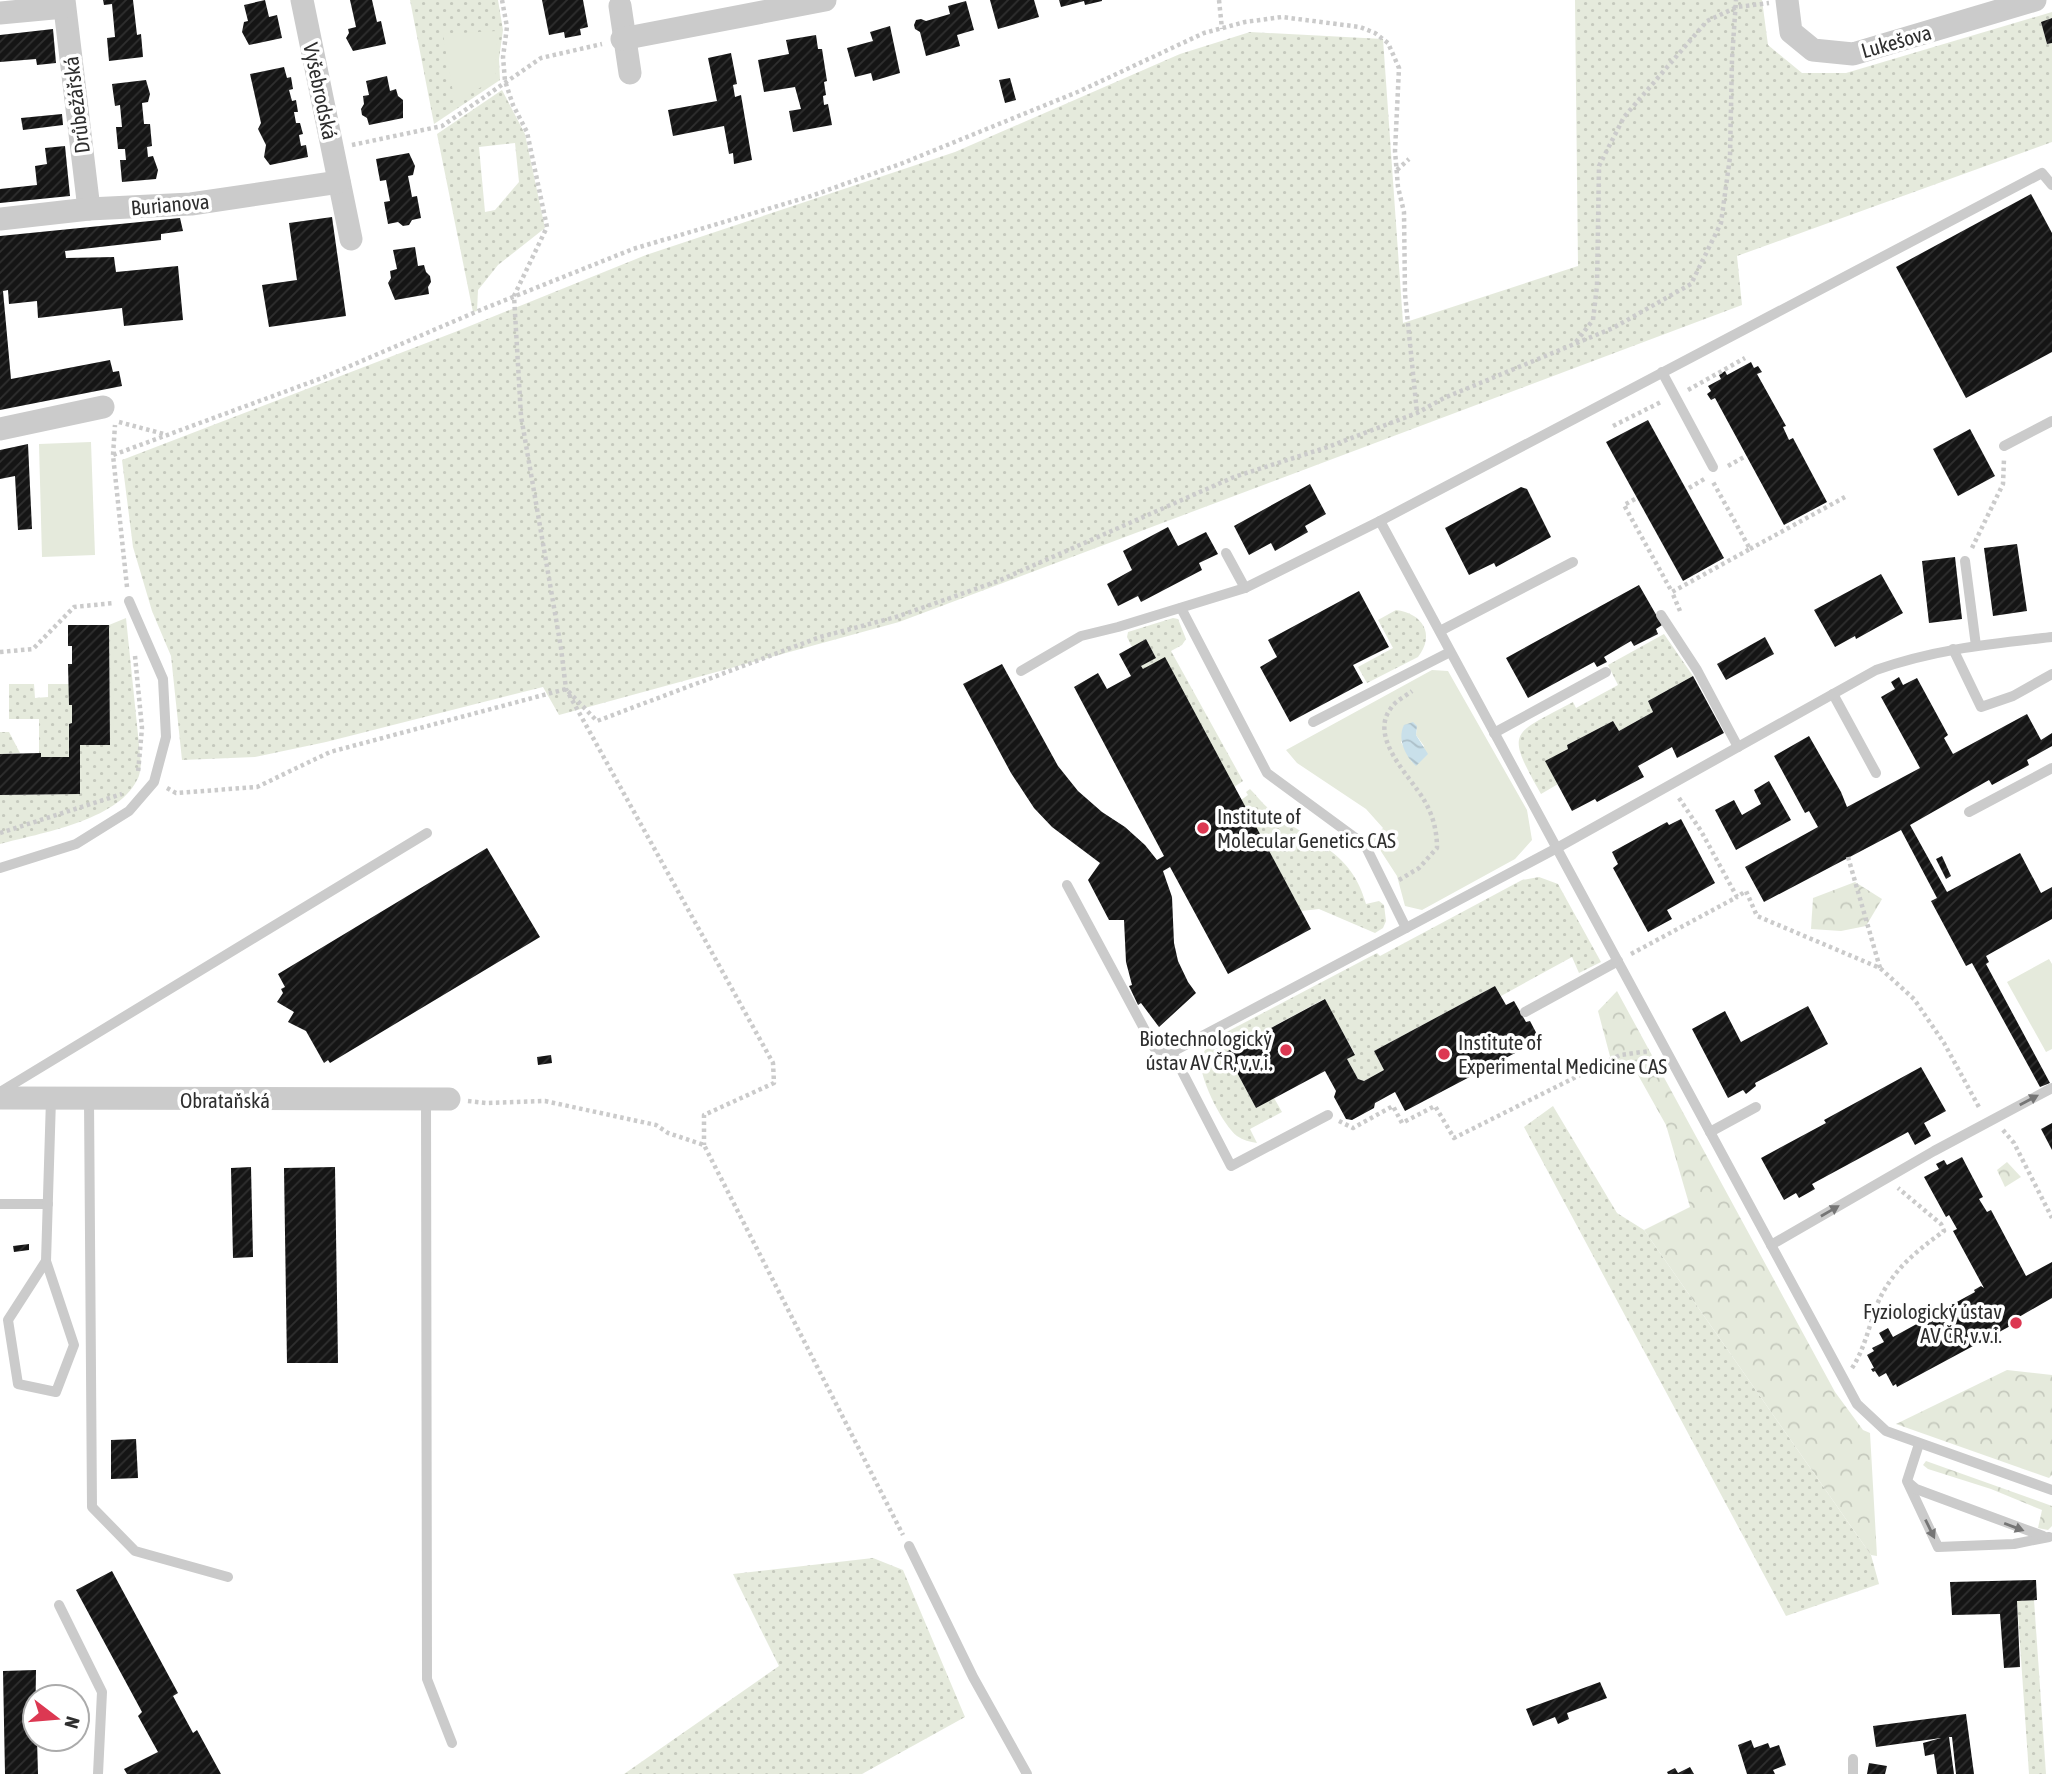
<svg xmlns="http://www.w3.org/2000/svg" width="2052" height="1774" viewBox="0 0 2052 1774" font-family="'Asap Condensed',sans-serif">
	<style>
		.grass { fill: url(#grass-dots); fill-rule: evenodd }
		.forest { fill: url(#forest-crowns) }
		.park { fill: #e5eadc; fill-rule: evenodd }
		.water { fill: url(#water-waves) }
		.building { fill: url(#building-hatch) }
		.lines { fill: none; stroke-linecap: round; stroke-linejoin: round }
		.path { stroke: #cbcbcb; stroke-width: 4.5; stroke-dasharray: 3.5 3.5; stroke-linecap: butt }
		.service { stroke: #cbcbcb; stroke-width: 10 }
		.minor { stroke: #cbcbcb; stroke-width: 23 }
		.oneway { fill: #757575 }
		.poi-dot { fill: #dc3852; stroke: #fff; stroke-width: 2.5 }
		.labels { text-anchor: middle; dominant-baseline: central; stroke-width: 7; stroke-linejoin: round; paint-order: stroke }
		.street-label { font-size: 21px; fill: #2e2e2e; stroke: #fff }
		.poi-label { font-size: 21px; fill: #2e2e2e; stroke: #fff; text-anchor: start }
	</style>
	<defs>
		<pattern id="grass-dots" width="8" height="8" patternUnits="userSpaceOnUse" patternTransform="scale(1.75)"><rect width="8" height="8" fill="#e5eadc"/><path d="M2 2h.1M6 6h.1" fill="none" stroke="#c5c9bd" stroke-width="1.8" stroke-linecap="round"/></pattern>
		<pattern id="forest-crowns" width="20" height="18" patternUnits="userSpaceOnUse" patternTransform="scale(1.75)"><rect width="20" height="18" fill="#e5eadc"/><path d="M2 6a3 3 0 1 1 6 0M12 15a3 3 0 1 1 6 0" fill="none" stroke="#c5c9bd"/></pattern>
		<pattern id="water-waves" width="16" height="10" patternUnits="userSpaceOnUse" patternTransform="scale(1.75)"><rect width="16" height="10" fill="#c9e0ea"/><path d="M0 5q4-4 8 0t8 0" fill="none" stroke="#adc0c9"/></pattern>
		<pattern id="building-hatch" width="6" height="6" patternUnits="userSpaceOnUse" patternTransform="scale(1.75)"><rect width="6" height="6" fill="#151515"/><path d="M-1 1l2-2M0 6l6-6M5 7l2-2" fill="none" stroke="#2f2f2f"/></pattern>
	</defs>
	<rect width="100%" height="100%" fill="#fff"/>
	<g class="grass">
		<polygon points="410,0 498,0 503,30 499,59 500,80 434,124"/>
		<polygon points="1575,0 1762,0 1768,45 1802,73 1846,73 2052,12 2052,18 2041,22 2047,44 2052,43 2052,142 1737,256 1742,305 899,622 559,715 543,687 326,742 255,757 182,760 171,656 152,611 133,547 122,460 455,332 646,255 955,152 1180,54 1250,32 1383,39 1403,323 1578,266"/>
		<path d="M 502,90 L 525,134 L 545,228 L 498,265 L 478,290 L 477,311 L 473,312 L 437,134 ZM 515,143 L 519,182 L 495,210 L 485,212 L 479,147 Z"/>
		<path d="M 1396,610 C 1422,613 1436,634 1418,657 L 1367,683 L 1358,667 L 1393,648 L 1378,620 Z"/>
		<path d="M 126,618 L 141,764 C 140,769 140,776 137,780 C 117,821 40,833 0,844 L 0,795 L 80,794 L 80,745 L 110,744 L 109,625 Z"/>
		<polygon points="1173,618 1178,619 1186,639 1182,645 1171,651 1243,781 1234,787 1143,669 1141,666 1156,658 1146,639 1132,647 1127,637 1128,632"/>
		<path d="M 1664,634 L 1693,676 L 1648,701 L 1653,712 L 1619,731 L 1613,721 L 1567,745 L 1568,749 L 1546,761 L 1558,784 L 1541,794 C 1504,729 1512,735 1573,702 L 1576,708 L 1618,685 L 1608,665 Z"/>
		<polygon points="9,684 34,684 35,698 48,697 48,684 69,684 69,705 72,705 72,723 69,724 69,757 41,757 39,753 39,719 9,719"/>
		<polygon points="0,732 9,732 20,753 0,754"/>
		<path d="M 1250,789 C 1256,795 1262,803 1269,809 C 1308,842 1351,848 1366,904 L 1379,901 L 1384,905 L 1386,921 L 1383,928 L 1375,933 L 1319,909 L 1301,911 L 1241,800 L 1248,795 L 1246,792 Z"/>
		<path d="M 1539,877 L 1558,884 L 1601,962 L 1579,973 L 1572,957 L 1501,996 L 1495,986 L 1374,1051 L 1384,1070 L 1364,1081 L 1358,1079 L 1347,1059 L 1355,1054 L 1324,999 L 1226,1052 L 1256,1108 L 1274,1098 L 1282,1112 L 1250,1129 L 1257,1143 C 1250,1142 1243,1140 1237,1136 C 1223,1125 1200,1080 1201,1062 C 1202,1050 1211,1043 1219,1036 L 1377,953 L 1380,956 L 1522,880 Z"/>
		<polygon points="1553,1106 1617,1213 1644,1230 1871,1555 1879,1584 1786,1616 1524,1127"/>
		<polygon points="873,1558 903,1570 965,1717 862,1774 624,1774 779,1666 733,1574"/>
		<polygon points="2034,1600 2046,1774 2029,1774 2017,1601"/>
	</g>
	<g class="forest">
		<polygon points="1855,882 1882,899 1866,926 1841,931 1811,929 1813,898"/>
		<polygon points="1617,991 1835,1392 1863,1430 1870,1433 1877,1556 1871,1555 1644,1230 1690,1207 1666,1125 1633,1066 1615,1075 1598,1011"/>
		<polygon points="2007,1162 2021,1177 2005,1187 1997,1170"/>
		<polygon points="2007,1370 2052,1375 2052,1475 2049,1478 1896,1424"/>
		<polygon points="1926,1461 2052,1506 2052,1526 2048,1530 2038,1528 2042,1510 1991,1489 1928,1469 1923,1465"/>
	</g>
	<g class="park">
		<polygon points="497,31 495,78 455,104 443,34"/>
		<polygon points="91,442 95,555 42,557 39,444"/>
		<path d="M 1432,670 L 1448,671 L 1527,810 L 1532,840 L 1515,859 L 1422,910 L 1405,906 L 1397,876 L 1373,839 L 1383,828 L 1366,809 L 1297,763 L 1286,750 ZM 1417,726 L 1416,735 L 1424,746 L 1412,762 L 1401,742 Z"/>
		<polygon points="2049,959 2052,964 2052,1049 2046,1052 2007,982"/>
	</g>
	<path class="water" d="M 1413,722 L 1417,726 L 1416,735 L 1428,754 L 1416,766 C 1405,756 1397,739 1404,725 Z"/>
	<g class="building">
		<polygon points="103,0 133,0 137,35 141,34 143,57 109,61 107,38 115,37 112,4 104,5"/>
		<polygon points="265,0 269,17 277,15 282,38 249,45 242,32 244,22 248,21 244,5"/>
		<polygon points="350,0 372,0 377,22 381,21 386,44 353,51 346,38 349,33 348,29 356,27"/>
		<polygon points="542,0 583,0 588,27 580,29 581,35 565,38 564,32 549,35"/>
		<polygon points="990,0 1034,0 1039,17 998,29"/>
		<polygon points="1059,0 1102,0 1102,1 1085,5 1084,1 1061,7"/>
		<polygon points="966,1 974,30 957,35 960,46 926,56 920,32 915,29 914,25 916,20 921,19 926,21 950,14 948,6"/>
		<polygon points="2052,18 2052,43 2047,44 2041,22"/>
		<polygon points="890,26 900,73 873,81 871,73 855,77 847,48 873,41 870,32"/>
		<polygon points="53,29 56,63 37,65 36,59 0,62 0,35"/>
		<polygon points="816,35 818,49 822,49 827,81 824,82 826,95 823,96 824,105 828,104 832,125 793,132 789,111 801,109 795,87 764,92 758,60 789,54 786,40"/>
		<polygon points="731,53 737,84 733,85 735,97 741,95 752,160 734,164 733,153 729,154 724,126 673,136 668,110 717,101 708,58"/>
		<polygon points="284,67 287,78 291,77 293,89 289,90 292,101 296,100 298,112 294,112 296,123 300,123 303,134 299,135 301,146 306,145 308,157 270,165 264,157 266,145 258,129 261,123 250,74"/>
		<polygon points="387,76 390,91 396,89 398,96 403,100 403,118 369,125 367,118 362,115 361,109 364,104 363,96 369,95 366,81"/>
		<polygon points="1010,78 1016,100 1005,103 999,80"/>
		<polygon points="146,80 150,94 148,102 142,103 144,124 150,124 152,146 147,147 148,157 153,156 158,170 156,179 122,182 120,160 126,160 125,149 118,149 116,127 122,127 120,105 115,106 112,84"/>
		<polygon points="62,114 63,125 23,130 21,118"/>
		<polygon points="65,146 70,196 0,203 0,189 37,185 35,166 47,164 45,148"/>
		<polygon points="409,153 415,166 413,175 408,176 410,186 412,197 417,196 421,218 412,220 409,225 403,226 398,222 388,224 384,202 390,201 386,180 380,181 376,159"/>
		<polygon points="2031,194 2052,233 2052,352 1966,398 1896,267"/>
		<polygon points="332,217 346,316 269,327 262,285 297,280 289,223"/>
		<polygon points="180,218 183,231 161,234 161,240 65,251 66,258 114,257 116,272 178,266 183,320 124,326 122,308 38,318 37,301 9,304 8,290 3,291 11,379 110,360 113,372 119,371 122,386 0,410 0,236"/>
		<polygon points="415,247 418,266 424,265 426,272 430,276 431,282 428,287 429,294 395,300 388,283 391,278 390,271 397,269 393,250"/>
		<polygon points="1751,362 1754,368 1758,366 1762,372 1757,374 1786,426 1783,427 1789,440 1793,438 1827,502 1784,525 1715,398 1711,400 1707,394 1711,391 1708,386 1721,379 1719,375 1725,371 1727,375"/>
		<polygon points="1648,420 1724,558 1683,581 1606,442"/>
		<polygon points="1970,429 1995,476 1958,496 1933,449"/>
		<polygon points="28,444 32,529 18,530 15,476 0,479 0,450"/>
		<polygon points="1310,484 1326,514 1305,526 1308,532 1275,551 1271,543 1249,555 1234,526"/>
		<polygon points="1521,487 1527,489 1551,537 1496,567 1494,563 1469,575 1445,528"/>
		<polygon points="1168,527 1178,546 1206,532 1218,554 1199,563 1202,570 1141,602 1138,596 1118,606 1107,584 1132,570 1123,551"/>
		<polygon points="2017,544 2027,611 1993,616 1984,548"/>
		<polygon points="1955,557 1962,619 1929,623 1922,561"/>
		<polygon points="1881,574 1903,613 1856,639 1855,636 1835,647 1814,610"/>
		<polygon points="1639,585 1662,625 1656,629 1658,634 1634,646 1631,641 1604,657 1607,662 1597,667 1594,662 1528,698 1506,658"/>
		<polygon points="1359,591 1389,647 1353,665 1363,683 1290,722 1260,667 1277,657 1268,640"/>
		<polygon points="68,625 109,625 110,745 80,745 80,794 0,795 0,754 41,753 41,757 69,757 69,724 72,723 72,705 69,705 68,664 72,664 72,646 68,646"/>
		<polygon points="1765,637 1774,654 1726,680 1717,664"/>
		<polygon points="1146,639 1156,658 1141,666 1143,669 1165,657 1311,929 1228,974 1170,867 1163,871 1172,897 1174,943 1178,961 1188,982 1196,993 1159,1027 1141,1003 1138,1005 1129,986 1132,985 1126,962 1124,920 1109,920 1088,880 1100,863 1052,827 1034,808 1011,773 963,684 1002,664 1058,766 1078,791 1102,812 1125,827 1145,845 1157,860 1164,856 1074,687 1098,673 1107,689 1131,676 1119,654"/>
		<polygon points="1693,676 1724,733 1677,758 1672,747 1638,766 1644,777 1597,802 1595,799 1572,811 1545,761 1568,749 1567,745 1613,721 1619,731 1653,712 1648,701"/>
		<polygon points="1899,677 1903,685 1917,678 1948,735 1944,738 1953,754 2027,714 2041,740 2052,733 2052,746 2027,760 2029,765 1992,785 1989,780 1910,825 1947,892 2020,853 2041,893 2052,887 2052,919 1986,956 1989,962 1986,964 2050,1083 2040,1087 1972,963 1966,966 1931,901 1937,898 1901,830 1764,902 1745,867 1818,827 1809,811 1805,813 1774,756 1809,736 1841,792 1847,807 1920,768 1881,697 1895,689 1891,682"/>
		<polygon points="1769,781 1791,820 1736,850 1715,810 1734,800 1742,815 1761,804 1754,790"/>
		<polygon points="1681,819 1715,883 1667,910 1672,919 1648,932 1613,868 1618,864 1612,852 1667,822 1669,825"/>
		<polygon points="487,848 540,937 330,1063 328,1060 324,1063 306,1031 288,1022 294,1012 277,1002 283,993 281,989 285,987 278,974"/>
		<polygon points="1942,856 1951,876 1946,879 1936,859"/>
		<polygon points="1495,986 1506,1005 1514,1001 1526,1022 1530,1021 1540,1040 1405,1111 1395,1092 1375,1103 1374,1108 1352,1120 1346,1119 1334,1097 1336,1091 1325,1071 1256,1108 1226,1052 1325,999 1355,1055 1347,1059 1358,1079 1364,1081 1384,1070 1374,1051"/>
		<polygon points="1808,1006 1828,1044 1755,1083 1756,1086 1746,1094 1743,1090 1728,1098 1692,1029 1725,1011 1741,1042"/>
		<polygon points="551,1055 552,1063 538,1065 537,1057"/>
		<polygon points="1921,1067 1946,1111 1924,1123 1931,1136 1915,1145 1908,1132 1812,1184 1815,1189 1799,1198 1796,1193 1784,1200 1761,1158 1826,1123 1824,1120"/>
		<polygon points="2052,1123 2052,1150 2041,1129"/>
		<polygon points="1962,1157 1983,1197 1979,1199 1987,1212 1991,1210 2026,1276 2052,1262 2052,1298 2012,1321 2014,1324 1897,1387 1896,1384 1893,1386 1886,1373 1879,1377 1875,1371 1873,1372 1871,1369 1874,1368 1867,1355 1874,1351 1872,1348 1884,1342 1879,1333 1888,1328 1893,1337 1975,1292 1974,1290 1981,1286 1984,1288 1953,1231 1957,1229 1949,1215 1946,1217 1924,1177 1939,1169 1936,1164 1944,1160 1947,1165"/>
		<polygon points="251,1167 253,1257 233,1258 231,1168"/>
		<polygon points="335,1167 338,1363 287,1363 284,1168"/>
		<polygon points="29,1244 29,1250 14,1252 13,1246"/>
		<polygon points="136,1439 138,1478 111,1479 111,1440"/>
		<polygon points="112,1571 178,1693 173,1696 193,1733 197,1730 221,1774 127,1774 124,1769 158,1752 138,1716 142,1712 76,1590"/>
		<polygon points="2036,1580 2037,1600 2017,1601 2020,1667 2004,1668 2000,1614 1952,1615 1950,1582"/>
		<polygon points="36,1670 35,1739 37,1739 38,1774 5,1774 3,1671"/>
		<polygon points="1600,1682 1607,1698 1567,1713 1569,1719 1558,1724 1555,1717 1533,1726 1526,1709"/>
		<polygon points="1966,1714 1974,1774 1956,1774 1952,1737 1949,1737 1954,1774 1937,1774 1934,1754 1925,1756 1923,1743 1941,1738 1876,1747 1873,1726"/>
		<polygon points="1751,1740 1754,1748 1768,1743 1770,1748 1779,1745 1786,1765 1773,1770 1775,1774 1747,1774 1738,1745"/>
		<polygon points="1869,1763 1887,1766 1885,1774 1867,1774"/>
		<polygon points="1690,1767 1694,1774 1668,1774 1667,1772 1675,1768 1678,1773"/>
	</g>
	<g class="lines">
		<g class="path">
			<polyline points="502,0 507,27 503,57 505,81 513,105 527,132 547,227 514,296 521,416 561,648 566,689 773,1063 774,1083 704,1115 704,1145"/>
			<polyline points="1219,0 1222,29"/>
			<polyline points="352,145 442,126 541,58 602,44"/>
			<polyline points="1397,170 1409,159"/>
			<polyline points="1576,342 1593,320 1597,286 1599,166 1624,117 1707,21 1737,7 1769,3"/>
			<polyline points="1688,390 1745,358"/>
			<polyline points="119,422 164,434"/>
			<polyline points="1613,426 1661,402"/>
			<polyline points="113,455 115,425"/>
			<polyline points="1728,466 1744,457"/>
			<polyline points="1689,488 1706,478"/>
			<polyline points="1635,499 1624,505 1672,592"/>
			<polyline points="1972,548 2003,484 2004,459"/>
			<polyline points="1750,549 1845,497"/>
			<polyline points="127,587 113,455 322,378 478,311 633,249 811,196 903,163 1080,91 1204,33 1245,22 1282,17 1360,27 1375,33 1388,43 1399,68 1395,151 1398,187 1404,212 1405,294 1417,413"/>
			<polyline points="1680,611 1672,592 1750,549 1713,482"/>
			<polyline points="0,652 33,649 74,607 114,603"/>
			<polyline points="135,656 142,728 138,773"/>
			<polyline points="167,788 176,793 257,787 330,752 566,689 597,721 820,637 896,617 998,581 1234,477 1328,447 1417,413 1444,398 1613,328 1691,284 1721,223 1730,157 1732,59 1736,0"/>
			<polyline points="1679,798 1701,831 1737,897 1746,891 1757,916 1880,968 1914,999 1944,1043 1980,1109"/>
			<polyline points="0,833 122,794"/>
			<polyline points="1848,857 1880,968"/>
			<path d="M 1399,880 L 1419,868 L 1437,848 C 1437,831 1433,815 1424,800 C 1411,777 1368,738 1391,708 C 1395,701 1406,696 1412,691"/>
			<polyline points="1631,954 1737,897"/>
			<polyline points="468,1101 486,1103 545,1101 656,1125 668,1133 704,1145 903,1535"/>
			<polyline points="1339,1121 1353,1128 1393,1106 1402,1123 1435,1106 1454,1138 1620,1055 1650,1051"/>
			<polyline points="2003,1130 2014,1143 2052,1218"/>
			<path d="M 1852,1368 C 1864,1350 1869,1327 1876,1307 C 1890,1272 1915,1252 1944,1231 L 1941,1224 L 1898,1188"/>
		</g>
		<g class="service">
			<polyline points="1662,372 1713,467"/>
			<polyline points="2004,446 2052,421"/>
			<polyline points="1380,521 1857,1404 1886,1431 2052,1490"/>
			<polyline points="1226,553 1245,588"/>
			<polyline points="1965,561 1976,646"/>
			<polyline points="1181,608 1267,773 1365,845 1406,928"/>
			<polyline points="1661,615 1697,670 1738,747"/>
			<polyline points="1440,631 1573,562"/>
			<polyline points="1953,649 1981,707 2013,696 2052,674"/>
			<polyline points="1021,671 1081,636 1118,627 1245,588 1380,521 2042,173 2052,185"/>
			<polyline points="1833,694 1876,773"/>
			<polyline points="1313,722 1450,652"/>
			<polyline points="1494,733 1606,672"/>
			<polyline points="1969,812 2052,768"/>
			<polyline points="0,868 76,844 129,811 154,782 166,737 163,679 129,601"/>
			<polyline points="1067,885 1155,1049 1172,1052"/>
			<polyline points="1525,1012 1618,961"/>
			<polyline points="0,1092 427,833"/>
			<polyline points="426,1099 427,1679 452,1743"/>
			<polyline points="89,1100 92,1507 135,1551 228,1577"/>
			<path d="M 1328,1115 L 1231,1166 L 1172,1052 L 1557,848 L 1876,670 C 1935,649 1990,644 2052,637"/>
			<polyline points="1710,1132 1756,1107"/>
			<polyline points="0,1204 48,1204"/>
			<polyline points="1771,1245 1934,1151 2052,1088"/>
			<polyline points="46,1261 74,1345 56,1392 18,1384 8,1320 46,1261 51,1099"/>
			<polyline points="1919,1444 1907,1481 1938,1547 2014,1544 2049,1537"/>
			<polyline points="1909,1483 1916,1489 2043,1536"/>
			<polyline points="909,1546 973,1677 1027,1774"/>
			<polyline points="59,1605 102,1692 98,1774"/>
			<polyline points="1853,1774 1853,1759"/>
		</g>
		<g class="minor">
			<polyline points="64,0 89,209"/>
			<polyline points="302,0 351,239"/>
			<polyline points="1787,0 1791,32 1813,50 1853,54 2035,0"/>
			<polyline points="620,6 630,73"/>
			<polyline points="0,13 64,7"/>
			<polyline points="622,39 825,0"/>
			<polyline points="0,219 89,209 191,204 339,182"/>
			<polyline points="0,429 103,407"/>
			<polyline points="0,1098 449,1099"/>
		</g>
	</g>
	<defs><path id="oneway-solid" d="M-6-.8H1V-3.2L6.5 0L1 3.2V.8H-6Z" transform="scale(1.75)"/></defs>
	<g class="oneway">
		<use href="#oneway-solid" transform="translate(2029 1100) rotate(-28)"/>
		<use href="#oneway-solid" transform="translate(1830 1211) rotate(-30)"/>
		<use href="#oneway-solid" transform="translate(2014 1527) rotate(21)"/>
		<use href="#oneway-solid" transform="translate(1930 1529) rotate(64)"/>
	</g>
	<g class="poi-dot">
		<circle cx="1203" cy="828" r="7"/>
		<circle cx="1286" cy="1050" r="7"/>
		<circle cx="1444" cy="1054" r="7"/>
		<circle cx="2016" cy="1323" r="7"/>
	</g>
	<g class="labels">
		<g class="street-label">
			<text transform="translate(1896 41) rotate(-16)">Lukešova</text>
			<text transform="translate(321 91) rotate(78)">Vyšebrodská</text>
			<text transform="translate(76 105) rotate(-97)">Drůbežářská</text>
			<text transform="translate(170 204) rotate(-5)">Burianova</text>
			<text x="225" y="1100">Obrataňská</text>
		</g>
		<g class="poi-label">
			<text x="1217" y="816">Institute of<tspan x="1217" dy="24">Molecular Genetics CAS</tspan></text>
			<text x="1272" y="1038" text-anchor="end">Biotechnologický<tspan x="1272" dy="24">ústav AV ČR, v.v.i.</tspan></text>
			<text x="1458" y="1042">Institute of<tspan x="1458" dy="24">Experimental Medicine CAS</tspan></text>
			<text x="2002" y="1311" text-anchor="end">Fyziologický ústav<tspan x="2002" dy="24">AV ČR, v.v.i.</tspan></text>
		</g>
	</g>
	<g transform="translate(56 1718) rotate(106)"><circle r="33" fill="#ffffff" stroke="#ababab" stroke-width="2"/>
	<path d="M0-5L12 26L0 18L-12 26Z" fill="#dc3852"/>
	<text y="-10" font-size="19" font-weight="bold" text-anchor="middle" fill="#2e2e2e">N</text>
	</g>
</svg>
